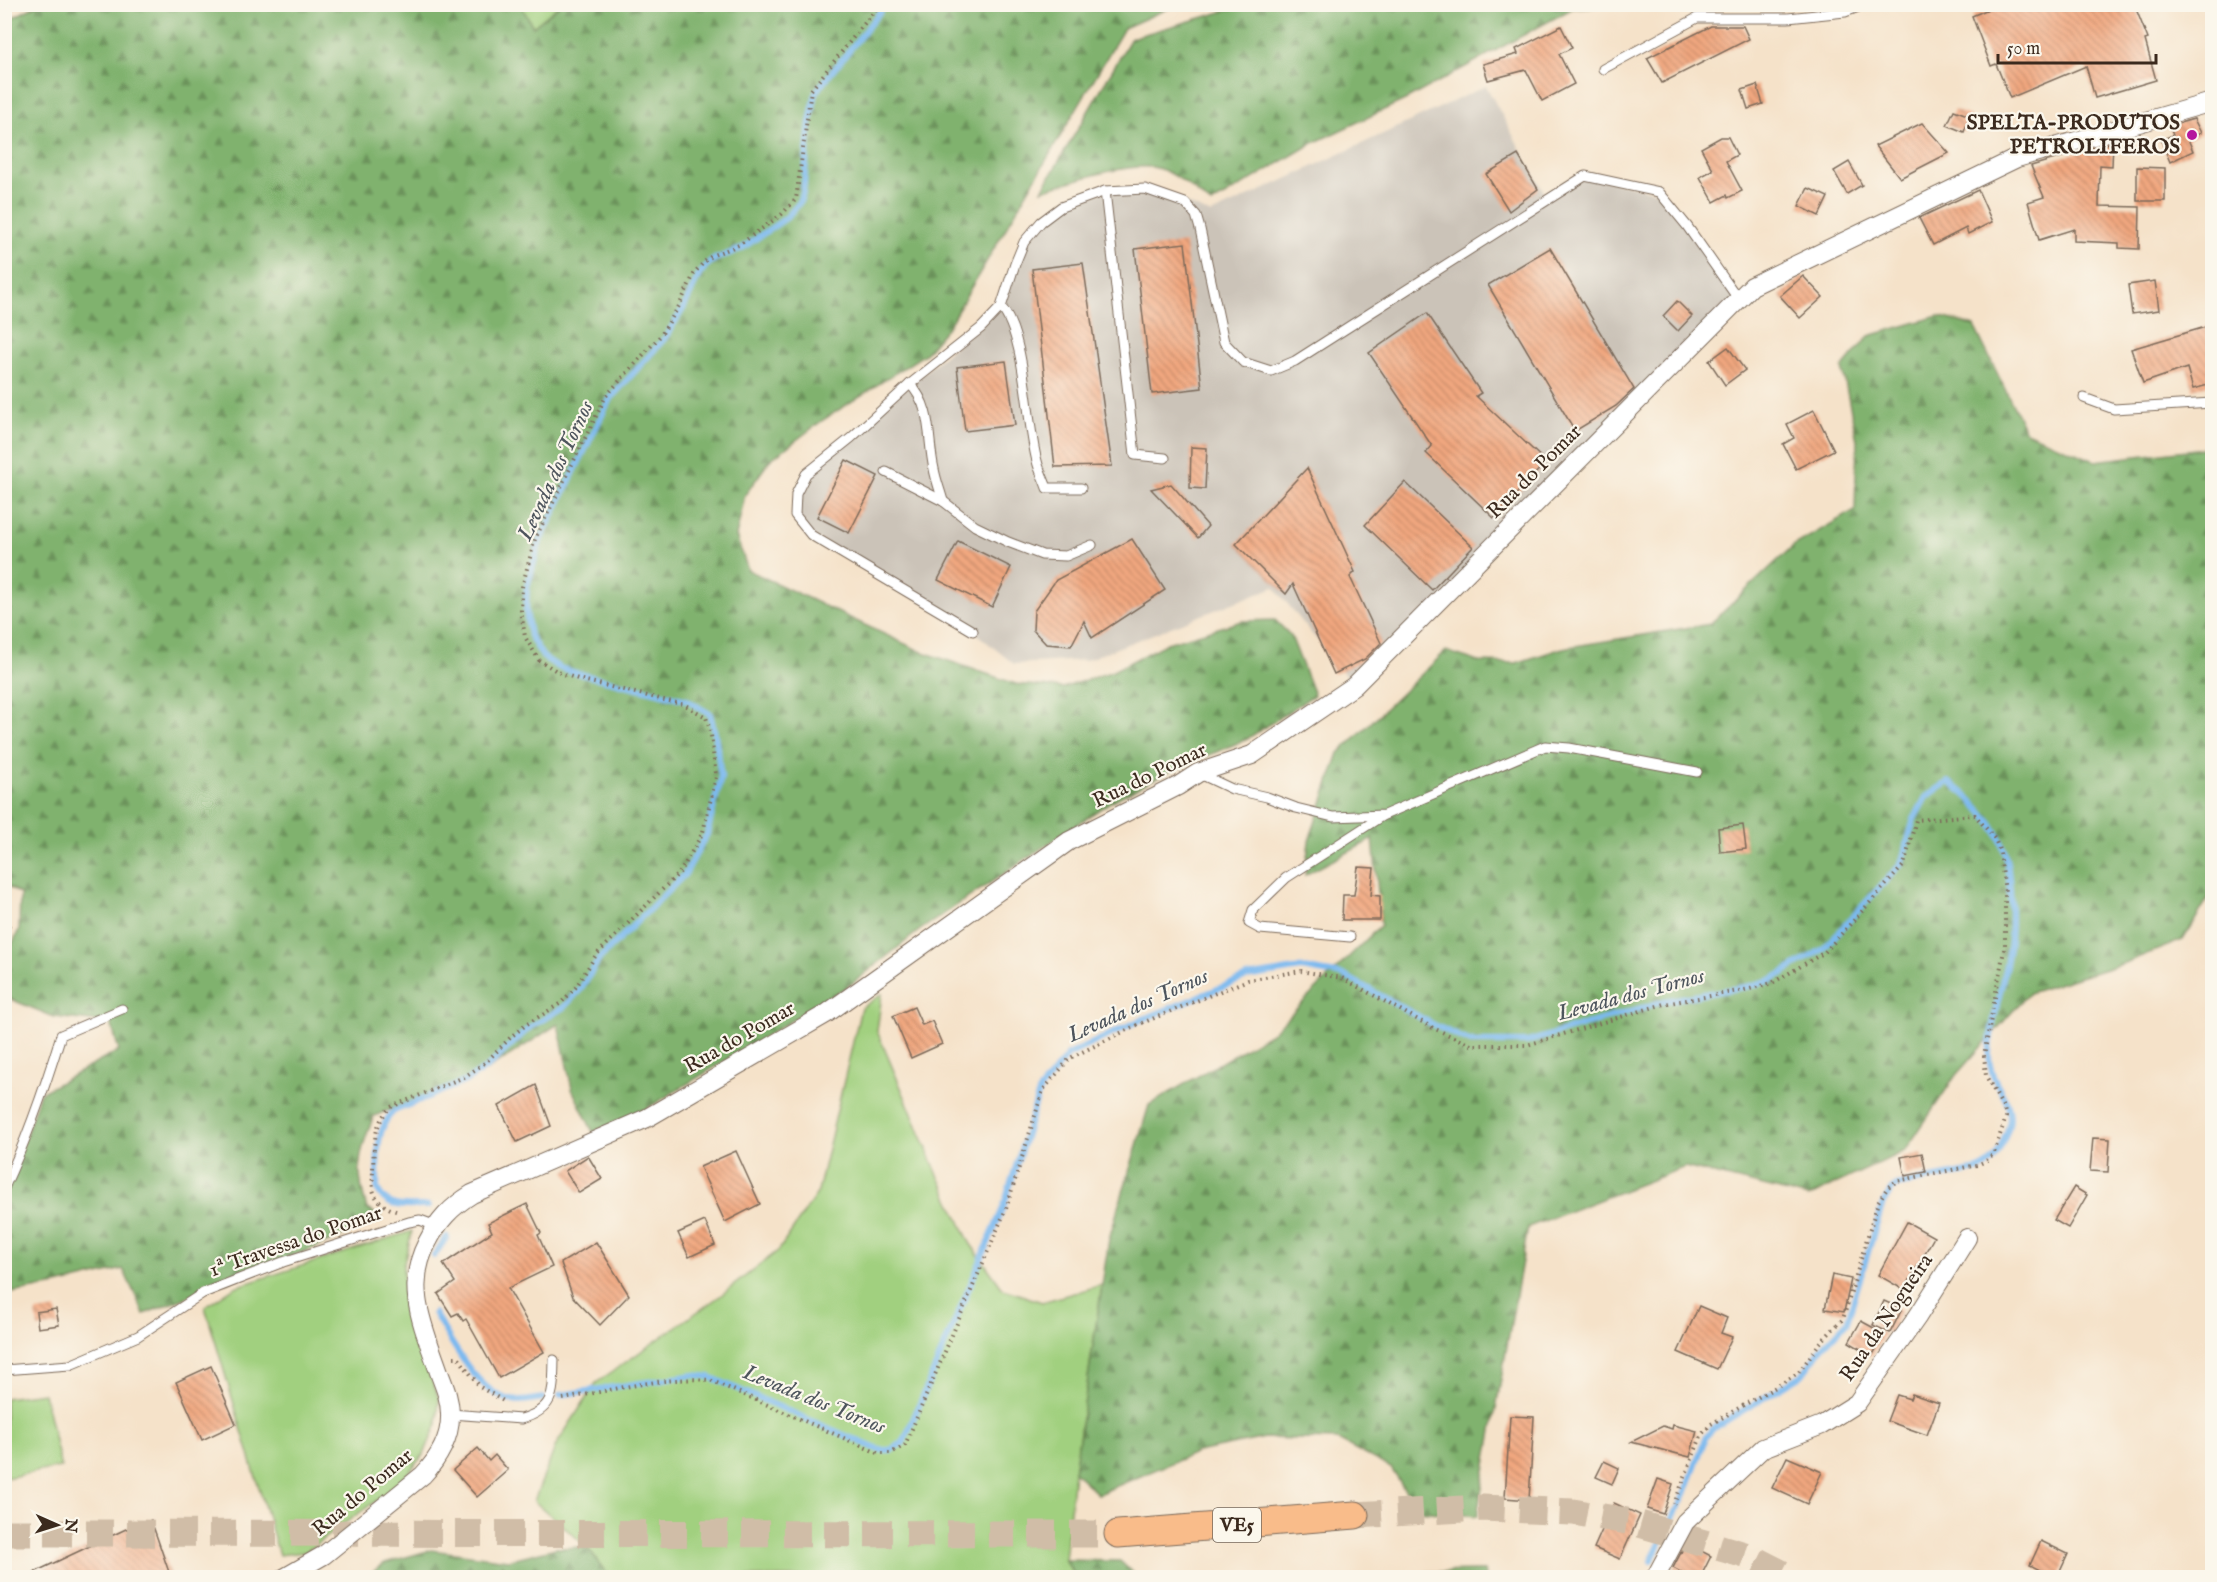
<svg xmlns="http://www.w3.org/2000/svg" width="2217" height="1582" viewBox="0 0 2217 1582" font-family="'IM FELL English',serif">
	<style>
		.industrial { fill: #cbc3b8 }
		.grass { fill: #a1d07f; stroke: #6e7d4e; stroke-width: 1.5 }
		.forest { fill: url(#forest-firs); stroke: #5e6e46; stroke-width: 1.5 }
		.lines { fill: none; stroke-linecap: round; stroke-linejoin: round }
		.stream { stroke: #7cb9ef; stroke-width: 6 }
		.building { fill: url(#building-back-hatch) }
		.primary-tunnel { stroke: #d0bda7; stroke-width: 27; stroke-dasharray: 27 14; stroke-linecap: butt }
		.lane-casing { stroke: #7c6a5a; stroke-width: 11 }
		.street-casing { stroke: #7c6a5a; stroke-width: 20 }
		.primary-casing { stroke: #7c6a5a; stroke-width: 29 }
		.path { stroke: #7c6a5a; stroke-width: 4; stroke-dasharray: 1.5 4.5; stroke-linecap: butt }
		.lane { stroke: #fff; stroke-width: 9 }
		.street { stroke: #fff; stroke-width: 18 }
		.primary { stroke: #f9bc8a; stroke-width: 27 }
		.poi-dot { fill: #b5179e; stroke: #fbf7ec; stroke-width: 2 }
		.labels { text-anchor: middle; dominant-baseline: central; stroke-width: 4.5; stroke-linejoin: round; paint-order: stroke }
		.shield { fill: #fbf7ec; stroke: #75685c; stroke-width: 1.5 }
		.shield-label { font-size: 20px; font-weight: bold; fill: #3b2a1e }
		.poi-label { font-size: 21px; font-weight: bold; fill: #3b2a1e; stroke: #fbf7ec; text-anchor: end }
		.street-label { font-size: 21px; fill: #3b2a1e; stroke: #fbf7ec }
		.water-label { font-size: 22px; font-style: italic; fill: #4e555d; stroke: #fbf7ec }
	</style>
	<defs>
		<pattern id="forest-firs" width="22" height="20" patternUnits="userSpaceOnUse" patternTransform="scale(1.5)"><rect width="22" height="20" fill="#80b26e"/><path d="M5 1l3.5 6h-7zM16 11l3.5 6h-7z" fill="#6a915a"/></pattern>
		<pattern id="building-back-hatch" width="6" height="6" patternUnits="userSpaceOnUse" patternTransform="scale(1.5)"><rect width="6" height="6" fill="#f1a77f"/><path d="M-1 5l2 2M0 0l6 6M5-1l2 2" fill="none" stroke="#c48867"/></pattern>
	</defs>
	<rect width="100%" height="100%" fill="#fbf7ec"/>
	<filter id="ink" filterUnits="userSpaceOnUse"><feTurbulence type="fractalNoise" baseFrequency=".0167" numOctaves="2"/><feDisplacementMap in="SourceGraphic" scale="12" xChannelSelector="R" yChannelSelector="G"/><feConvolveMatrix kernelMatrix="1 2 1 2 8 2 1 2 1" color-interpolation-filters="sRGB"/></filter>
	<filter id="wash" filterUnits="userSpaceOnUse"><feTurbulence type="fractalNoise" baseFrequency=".008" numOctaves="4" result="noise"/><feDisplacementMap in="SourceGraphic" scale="24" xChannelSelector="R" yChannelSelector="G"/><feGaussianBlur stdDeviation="1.35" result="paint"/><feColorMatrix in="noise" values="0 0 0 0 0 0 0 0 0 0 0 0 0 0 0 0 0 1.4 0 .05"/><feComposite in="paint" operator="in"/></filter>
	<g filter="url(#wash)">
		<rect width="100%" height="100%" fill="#f5e2c9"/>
		<polygon class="industrial" points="1486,86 1548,199 1585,176 1659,192 1739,300 1354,686 1274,587 1086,660 1014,664 973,631 811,535 795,515 806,474 1001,307 1024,242 1061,207 1105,191 1162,193 1211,214"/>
		<g class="grass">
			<polygon points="520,5 561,5 533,27"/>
			<polygon points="882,994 877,1031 937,1173 970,1243 1003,1289 1042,1302 1102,1285 1074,1472 1065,1560 1076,1577 609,1577 587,1547 534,1501 556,1445 596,1383 720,1296 779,1250 818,1192 861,1008"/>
			<polygon points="412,1231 403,1266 405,1307 439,1399 437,1424 424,1454 398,1485 305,1552 279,1555 205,1307 235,1287"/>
			<polygon points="44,1393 61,1467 5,1478 5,1398"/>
		</g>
		<g class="forest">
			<path d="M 39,4 L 520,4 L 533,27 L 561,4 L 1176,5 L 1124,28 L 949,325 L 925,354 L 823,420 L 770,460 L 745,495 L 736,536 L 748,570 L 920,651 L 1016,684 L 1063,688 L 1113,671 L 1167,643 L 1242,621 L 1275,620 L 1291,636 L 1314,695 L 1247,739 L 1162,775 L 1112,801 L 920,930 L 853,983 L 646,1109 L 593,1132 L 572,1089 L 558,1024 L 484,1072 L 374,1116 C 358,1154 355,1170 367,1209 L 381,1217 L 339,1238 L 144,1314 L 123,1269 L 57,1285 L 5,1294 L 5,1198 L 40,1093 L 119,1051 L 111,1023 L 54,1017 L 5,997 L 5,958 L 19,930 L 20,894 L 4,884 L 4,22 Z"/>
			<path d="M 1249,4 L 1618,4 L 1618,5 L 1573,8 L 1407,99 L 1311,144 L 1211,204 C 1194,191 1174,170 1152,167 C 1122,164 1071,182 1042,190 L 1131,38 Z"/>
			<polygon points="1938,316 1974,326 2026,432 2095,461 2212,447 2212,892 2183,940 2119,965 2029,993 1956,1075 1905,1151 1808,1197 1685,1167 1528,1227 1477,1516 1418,1511 1391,1468 1338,1440 1265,1438 1197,1452 1098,1494 1074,1472 1109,1239 1149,1105 1273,1032 1381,925 1373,839 1305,875 1309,841 1339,753 1446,651 1479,662 1516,663 1563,648 1710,624 1793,546 1855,510 1857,440 1842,368 1869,336"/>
			<polygon points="587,1547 609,1577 365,1577 385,1563 431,1550 508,1560 556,1548"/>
			<polygon points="1065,1560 1120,1561 1137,1577 1076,1577"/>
			<polygon points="1484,1571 1486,1577 1423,1577 1427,1572"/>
		</g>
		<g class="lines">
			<g class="stream">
				<path d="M 428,1206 C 408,1205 387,1212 377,1188 C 378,1164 374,1128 394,1111 L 466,1081 L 489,1066 L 529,1028 L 564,1007 L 580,990 L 600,958 L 685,874 L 707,834 L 721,777 L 715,734 L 710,714 L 687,700 L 580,674 L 560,668 L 543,657 L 530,636 L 526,611 L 527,587 L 540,541 L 610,399 L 665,338 L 683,309 L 699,275 L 707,265 L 715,259 L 741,249 L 786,218 L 800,202 L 803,193 L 810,122 L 816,92 L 886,4"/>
				<polyline points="434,1256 447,1237"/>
				<path d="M 434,1313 C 453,1343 480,1401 520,1401 C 528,1401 536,1399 543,1398"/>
				<path d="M 560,1395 L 694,1375 L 710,1377 L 879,1450 L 890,1450 L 903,1443 L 1003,1208 L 1040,1089 L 1068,1055 L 1136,1022 L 1247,977 L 1301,968 L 1343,975 L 1434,1025 L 1471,1042 L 1527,1042 L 1664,1001 L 1750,986 L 1771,980 L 1823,949 L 1901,864 L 1914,819 L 1926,797 L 1948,782 C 1967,793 1990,818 2000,839 C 2011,862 2013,920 2009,947 C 2004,983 1991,1018 1989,1054 C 1988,1081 2011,1097 2010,1118 C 2010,1127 2005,1136 2002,1144 C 1997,1157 1991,1165 1978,1170 L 1898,1185 L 1891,1190 L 1883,1203 L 1847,1322 L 1822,1348 L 1802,1375 L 1714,1428 L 1706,1436 L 1685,1494 L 1651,1561"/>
			</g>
		</g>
		<g id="blocks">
			<g class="building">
				<polygon points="2000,4 2134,4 2148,39 2145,40 2156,80 2095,98 2086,66 2010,98 1996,64 1991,66 1972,16"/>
				<polygon points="1561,26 1572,48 1559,54 1574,84 1542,101 1526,70 1488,80 1483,64 1518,54 1516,49"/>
				<polygon points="1711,26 1743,26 1749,39 1662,83 1647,58"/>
				<polygon points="1757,85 1763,104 1748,109 1742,90"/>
				<polygon points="1954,110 1970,116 1964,132 1947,125"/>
				<polygon points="2194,119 2201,133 2188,139 2193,151 2170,162 2161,140 2173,135 2169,126"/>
				<polygon points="1922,123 1949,153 1900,178 1875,146"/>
				<polygon points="1721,137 1728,137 1737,155 1726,161 1742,191 1728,198 1727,195 1714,202 1700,177 1713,170 1701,148"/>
				<polygon points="2113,142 2112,166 2100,165 2099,206 2140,207 2139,249 2119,248 2119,243 2074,241 2074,229 2039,240 2028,202 2044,197 2031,166"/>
				<polygon points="1518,155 1538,189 1509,211 1486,174"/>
				<polygon points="1849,162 1862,185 1847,194 1834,171"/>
				<polygon points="2137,167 2165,168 2165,201 2137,201"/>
				<polygon points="1808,188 1828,197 1819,216 1799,206"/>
				<polygon points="1978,190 1992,222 1968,234 1966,228 1933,245 1919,218"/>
				<polygon points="1185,243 1202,388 1152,394 1135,249"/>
				<polygon points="1550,248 1634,389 1616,406 1575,431 1488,285"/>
				<polygon points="1083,263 1112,466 1055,467 1032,269"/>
				<polygon points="1803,276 1823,297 1800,318 1780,296"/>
				<polygon points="2155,281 2159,310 2132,314 2128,285"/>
				<polygon points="1677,301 1692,316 1678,331 1663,316"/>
				<polygon points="1427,313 1481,393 1476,396 1546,462 1494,518 1426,453 1432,446 1369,353"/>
				<polygon points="2209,326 2212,339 2212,353 2209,354 2212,369 2212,384 2193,389 2187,368 2143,383 2131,349"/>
				<polygon points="1728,347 1745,370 1725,385 1709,361"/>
				<polygon points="1006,361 1015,425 965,431 957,367"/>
				<polygon points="1814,410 1834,450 1796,469 1783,444 1794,438 1787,424"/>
				<polygon points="1191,447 1207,448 1205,489 1190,488"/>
				<polygon points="846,460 878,476 849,533 817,517"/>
				<polygon points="1307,468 1355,572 1350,577 1381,643 1365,659 1334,674 1293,584 1286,594 1236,544"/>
				<polygon points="1405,482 1473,547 1432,590 1365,525"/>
				<polygon points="1171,484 1208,526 1198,538 1151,489"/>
				<polygon points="1132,539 1165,590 1092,638 1084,621 1071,646 1046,644 1033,630 1034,611 1056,580"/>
				<polygon points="958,541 1011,567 992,607 938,580"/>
				<polygon points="1743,825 1746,849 1720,852 1718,828"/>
				<polygon points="1358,867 1374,868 1371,895 1380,896 1380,920 1342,920 1343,895 1354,895"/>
				<polygon points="914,1007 922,1025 932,1021 942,1044 911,1058 893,1016"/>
				<polygon points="536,1085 551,1126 517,1142 499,1106"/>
				<polygon points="2093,1138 2110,1139 2108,1172 2090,1171"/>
				<polygon points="736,1151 760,1204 725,1222 700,1167"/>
				<polygon points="1922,1153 1926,1172 1905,1176 1901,1157"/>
				<polygon points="588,1156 602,1179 579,1193 565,1171"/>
				<polygon points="2074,1187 2087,1195 2068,1228 2054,1220"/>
				<polygon points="527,1204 541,1233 538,1235 552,1267 508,1288 544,1352 499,1378 466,1319 463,1321 458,1313 452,1316 438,1294 455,1282 443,1264 492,1232 488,1223"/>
				<polygon points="705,1221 715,1245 689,1257 678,1233"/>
				<polygon points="1907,1222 1934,1237 1904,1290 1878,1275"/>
				<polygon points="596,1242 629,1295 600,1325 573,1297 561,1263"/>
				<polygon points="1832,1275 1851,1279 1844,1312 1825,1309"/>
				<polygon points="1884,1301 1902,1309 1890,1333 1873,1325"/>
				<polygon points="1699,1306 1727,1318 1721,1333 1732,1337 1717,1369 1678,1352"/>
				<polygon points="56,1309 59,1325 38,1328 36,1312"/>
				<polygon points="1861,1321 1885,1334 1872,1356 1849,1342"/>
				<polygon points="211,1366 236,1424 202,1440 176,1382"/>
				<polygon points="1912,1394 1939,1403 1927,1435 1887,1421 1897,1395 1910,1399"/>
				<polygon points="1510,1416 1534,1417 1529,1500 1505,1498"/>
				<polygon points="1673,1425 1697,1431 1690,1457 1631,1442 1663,1426 1672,1429"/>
				<polygon points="478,1448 489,1461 495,1455 508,1470 477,1497 453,1470"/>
				<polygon points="1787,1457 1822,1472 1807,1504 1772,1488"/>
				<polygon points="1604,1461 1619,1468 1612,1484 1596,1477"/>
				<polygon points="1658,1479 1673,1484 1663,1514 1647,1509"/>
				<polygon points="1614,1503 1640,1515 1620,1559 1594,1548"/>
				<polygon points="151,1520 171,1578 22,1578 126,1529"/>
				<polygon points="2041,1541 2068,1554 2057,1578 2039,1578 2042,1571 2030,1565"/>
				<polygon points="1686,1543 1711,1556 1700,1578 1692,1578 1673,1568"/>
			</g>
		</g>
	</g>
	<g filter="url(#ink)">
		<use href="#blocks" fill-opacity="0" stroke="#7c6a5a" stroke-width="1.5"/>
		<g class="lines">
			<g class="primary-tunnel">
				<polyline points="1355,1515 1483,1508 1573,1512 1633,1522 1748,1556 1791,1578"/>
				<polyline points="4,1533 1118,1534"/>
			</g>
			<defs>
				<g id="lane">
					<polyline points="1603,69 1697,18 1788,18 1845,12 1866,4"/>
					<polyline points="1105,191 1135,455 1165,458"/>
					<path d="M 1001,307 C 1026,336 1026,421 1037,461 C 1039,470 1044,479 1047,488 L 1081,488"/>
					<path d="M 910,384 C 933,408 927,439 934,469 C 936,480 940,490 943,501"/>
					<polyline points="2084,398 2114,409 2212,403"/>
					<polyline points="886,472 943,501 975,526 1008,542 1042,555 1066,556 1092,545"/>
					<polyline points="973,631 811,535 795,515 796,494 806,474 851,438 910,384 981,328 1001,307 1015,264 1024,242 1041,222 1061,207 1105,191 1145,189 1185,203 1196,215 1200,229 1224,342 1243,362 1271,371 1295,361 1585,176 1659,192 1687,226 1739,300"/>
					<polyline points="1200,774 1232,789 1267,797 1296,808 1333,817 1384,815 1545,746 1569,748 1697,772"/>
					<polyline points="1350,937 1260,929 1249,923 1253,910 1286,878 1382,816"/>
					<path d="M 4,1188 C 27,1139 45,1087 61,1035 L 122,1009"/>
					<polyline points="4,1370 70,1365 138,1336 203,1293 283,1262 409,1222 420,1220 436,1226"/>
					<path d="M 450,1414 L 521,1419 C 556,1409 553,1391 554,1360"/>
				</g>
				<g id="street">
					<path d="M 284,1578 L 324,1555 L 423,1475 C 438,1459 451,1437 450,1414 C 450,1400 445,1388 440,1375 C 425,1330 403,1289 427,1243 C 438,1221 451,1207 472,1194 L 647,1118 L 826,1014 L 1069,841 L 1178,786 L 1198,773 L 1252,755 L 1354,686 L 1752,286 L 2017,158 L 2212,102"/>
					<polyline points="1655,1578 1685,1522 1763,1448 1822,1425 1857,1403 1918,1316 1967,1238"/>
				</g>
				<polyline id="primary" points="1118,1534 1355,1515"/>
			</defs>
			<use href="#lane" class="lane-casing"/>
			<use href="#street" class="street-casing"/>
			<use href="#primary" class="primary-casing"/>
			<g class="path">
				<polyline points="4,908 9,926 4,933"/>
				<path d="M 396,1211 C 385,1208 375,1200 373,1189 C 372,1183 373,1175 373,1169 C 374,1147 373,1123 391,1107 L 464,1077 L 486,1062 L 513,1035 L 527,1024 L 561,1003 L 576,987 L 596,955 L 681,871 L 703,832 L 716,777 L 711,735 L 706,717 L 685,705 L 578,679 L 558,672 L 539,660 L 525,637 L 521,611 L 522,587 L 535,539 L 606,396 L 661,335 L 679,306 L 695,272 L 704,262 L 713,255 L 739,245 L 782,214 L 796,199 L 811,90 L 880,4"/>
				<polyline points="454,1357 458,1357 480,1387 505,1402"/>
				<path d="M 563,1399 C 609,1391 663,1376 710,1380 L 878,1453 L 891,1453 L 905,1445 L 1006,1209 L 1043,1090 L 1070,1058 L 1137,1025 L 1248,980 L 1301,971 L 1342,978 L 1433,1028 L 1471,1045 L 1527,1045 L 1664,1004 L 1750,989 L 1772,983 L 1825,952 L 1904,865 L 1916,820 L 1975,815 L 1995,839 L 2000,852 L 2005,892 L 2005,945 L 1984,1055 L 1986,1076 L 2004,1109 L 2006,1117 L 1994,1153 L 1986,1161 L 1977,1165 L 1897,1181 L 1888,1187 L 1878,1202 L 1843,1319 L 1819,1344 L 1799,1372 L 1781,1384 L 1711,1424 L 1702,1434 L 1674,1504"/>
				<polyline points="2007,1578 2009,1577"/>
			</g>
			<use href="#lane" class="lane"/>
			<use href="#street" class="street"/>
			<use href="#primary" class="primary"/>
		</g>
	</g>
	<circle class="poi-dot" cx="2192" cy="135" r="6"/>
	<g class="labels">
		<rect class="shield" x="1213" y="1508" width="48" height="34" rx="4.5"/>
		<g class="shield-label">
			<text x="1237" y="1525">VE5</text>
		</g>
		<g class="poi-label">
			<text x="2180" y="123">SPELTA-PRODUTOS<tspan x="2180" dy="24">PETROLIFEROS</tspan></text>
		</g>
		<g class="street-label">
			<text transform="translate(1535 472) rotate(-45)">Rua do Pomar</text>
			<text transform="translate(1150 776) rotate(-26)">Rua do Pomar</text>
			<text transform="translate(740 1038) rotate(-30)">Rua do Pomar</text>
			<text transform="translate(296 1242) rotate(-19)">1ª Travessa do Pomar</text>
			<text transform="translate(1887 1318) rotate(-56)">Rua da Nogueira</text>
			<text transform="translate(363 1493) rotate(-40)">Rua do Pomar</text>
		</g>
		<g class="water-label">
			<text transform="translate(556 471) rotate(-65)">Levada dos Tornos</text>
			<text transform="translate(1631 995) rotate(-15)">Levada dos Tornos</text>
			<text transform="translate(1138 1006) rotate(-24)">Levada dos Tornos</text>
			<text transform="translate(814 1400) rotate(22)">Levada dos Tornos</text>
		</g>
	</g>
	<rect width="2217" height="1582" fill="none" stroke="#fbf7ec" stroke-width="24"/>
	<g transform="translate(57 1525) rotate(93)" stroke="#fbf7ec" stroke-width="4.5" paint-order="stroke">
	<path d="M0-4.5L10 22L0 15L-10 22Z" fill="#3b2a1e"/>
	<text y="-9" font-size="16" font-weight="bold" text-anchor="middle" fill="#3b2a1e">N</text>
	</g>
	<path d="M1998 54v9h158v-9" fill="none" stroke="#3b2a1e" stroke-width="3"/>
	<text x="2007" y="54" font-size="18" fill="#3b2a1e" stroke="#fbf7ec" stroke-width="4.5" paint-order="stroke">50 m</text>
</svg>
